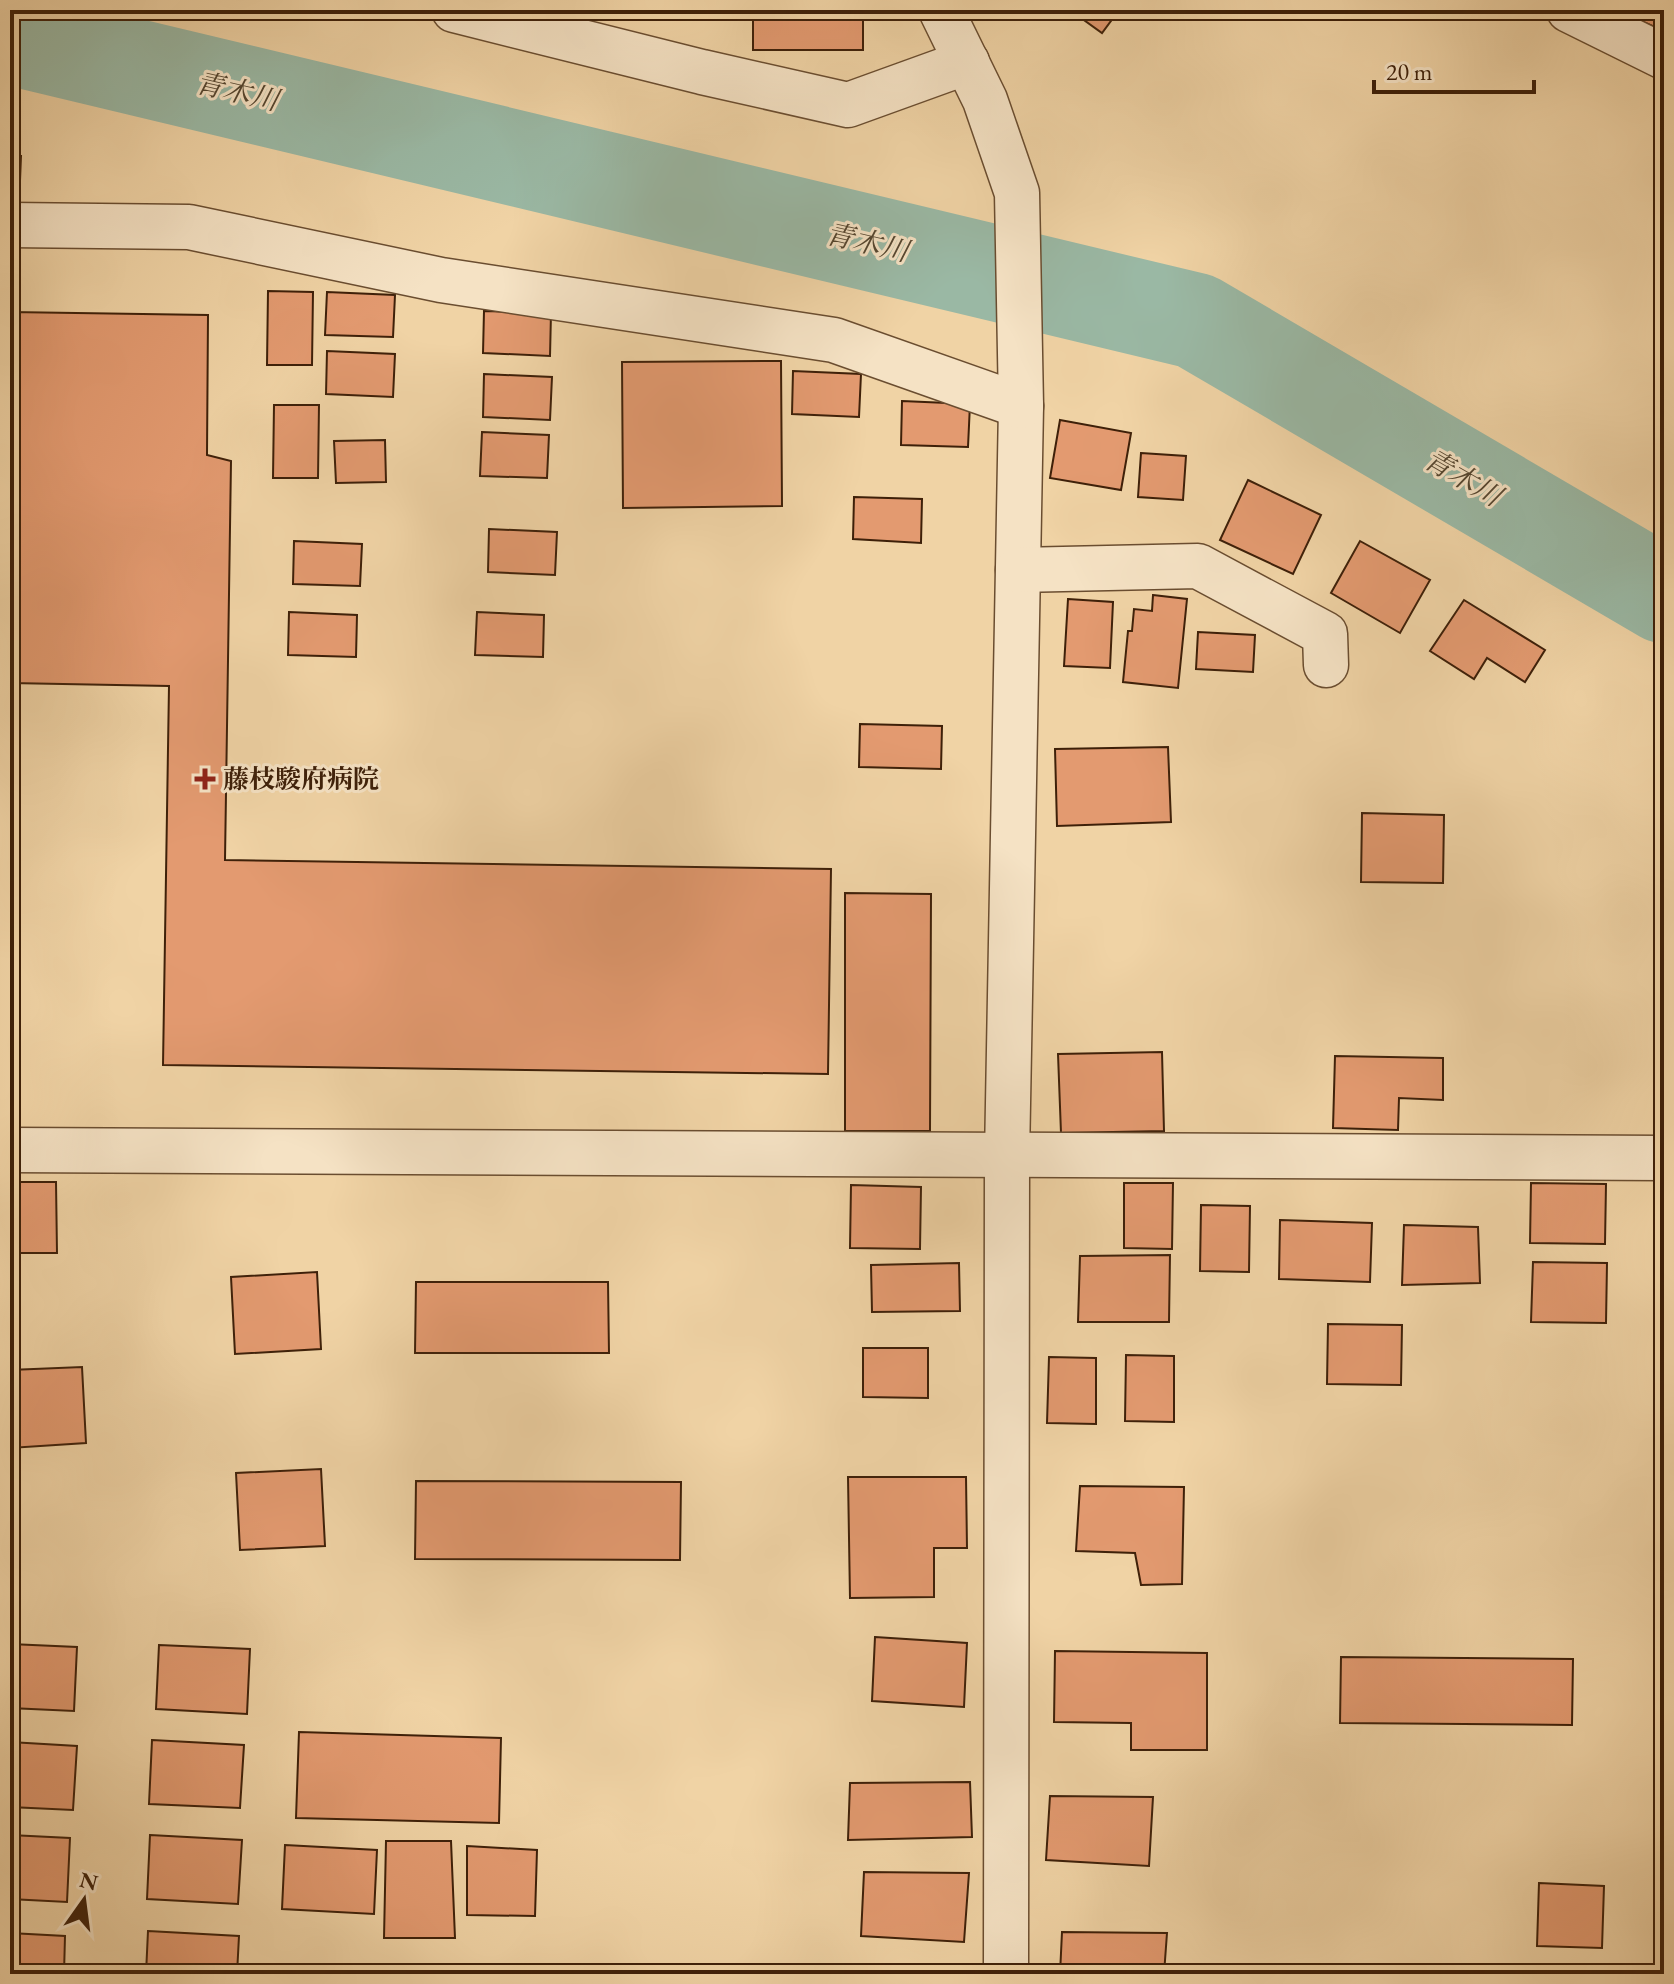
<svg xmlns="http://www.w3.org/2000/svg" width="1674" height="1984" viewBox="0 0 1674 1984" font-family="'EB Garamond','Noto Serif JP',serif">
	<style>
		.lines { fill: none; stroke-linecap: round; stroke-linejoin: round }
		.river { stroke: #9ab8a4; stroke-width: 96 }
		.building { fill: #e39a70; stroke: #3e2009; stroke-width: 2 }
		.minor-casing { stroke: #6a4d30; stroke-width: 47 }
		.minor { stroke: #f5e2c4; stroke-width: 44 }
		.poi-dot { fill: #8f2418; stroke: #f5e2c4; stroke-width: 3 }
		.labels { text-anchor: middle; dominant-baseline: central; stroke-width: 6; stroke-linejoin: round; paint-order: stroke }
		.poi-label { font-size: 26px; font-weight: bold; fill: #3e2009; stroke: #f5e2c4; text-anchor: start }
		.water-label { font-size: 28px; font-style: italic; fill: #554630; stroke: #f5e2c4 }
	</style>
	<rect width="100%" height="100%" fill="#f0d3a5"/>
	<filter id="stains"><feTurbulence type="fractalNoise" baseFrequency=".0025" numOctaves="4"/><feColorMatrix values="0 0 0 0 .2 0 0 0 0 .09 0 0 0 0 .02 0 0 0 .5 -.17"/></filter>
	<radialGradient id="worn" r=".72"><stop offset=".6" stop-color="#630" stop-opacity="0"/><stop offset="1" stop-color="#630" stop-opacity=".3"/></radialGradient>
	<g class="lines">
		<polyline class="river" points="10,37 1196,321 1664,595"/>
	</g>
	<g class="building">
		<rect x="753" y="10" width="110" height="40"/>
		<polygon points="1070,10 1119,10 1102,33"/>
		<polygon points="1646,10 1664,10 1664,31 1641,21"/>
		<polygon points="10,156 21,156 19,205 10,204"/>
		<polygon points="268,291 313,292 312,365 267,365"/>
		<polygon points="327,292 395,295 393,337 325,335"/>
		<polygon points="484,311 551,313 550,356 483,353"/>
		<polygon points="10,312 208,315 207,455 231,461 225,860 831,869 828,1074 163,1065 169,686 10,683"/>
		<polygon points="327,351 395,354 393,397 326,394"/>
		<polygon points="781,361 782,506 623,508 622,362"/>
		<polygon points="793,371 861,374 859,417 792,414"/>
		<polygon points="484,374 552,377 550,420 483,417"/>
		<polygon points="902,401 970,404 968,447 901,445"/>
		<polygon points="274,405 319,405 318,478 273,478"/>
		<polygon points="1060,420 1131,433 1121,490 1050,478"/>
		<polygon points="482,432 549,435 547,478 480,476"/>
		<polygon points="385,440 386,482 336,483 334,441"/>
		<polygon points="1141,453 1186,456 1183,500 1138,497"/>
		<polygon points="1248,480 1321,515 1293,574 1220,540"/>
		<polygon points="854,497 922,499 921,543 853,539"/>
		<polygon points="489,529 557,532 555,575 488,572"/>
		<polygon points="294,541 362,544 360,586 293,584"/>
		<polygon points="1360,541 1430,580 1400,633 1331,593"/>
		<polygon points="1153,595 1187,599 1178,688 1123,682 1128,631 1132,631 1134,609 1152,611"/>
		<polygon points="1068,599 1113,602 1110,668 1064,666"/>
		<polygon points="1464,600 1545,650 1525,682 1487,658 1474,679 1430,651"/>
		<polygon points="289,612 357,615 356,657 288,655"/>
		<polygon points="477,612 544,615 543,657 475,655"/>
		<polygon points="1198,632 1255,635 1253,672 1196,669"/>
		<polygon points="860,724 942,726 941,769 859,767"/>
		<polygon points="1168,747 1171,822 1057,826 1055,749"/>
		<polygon points="1362,813 1444,815 1443,883 1361,882"/>
		<polygon points="845,893 931,894 930,1131 845,1131"/>
		<polygon points="1162,1052 1164,1131 1061,1133 1058,1054"/>
		<polygon points="1335,1056 1443,1058 1443,1100 1399,1098 1398,1130 1333,1128"/>
		<polygon points="10,1182 56,1182 57,1253 10,1253"/>
		<polygon points="1124,1183 1173,1183 1172,1249 1124,1248"/>
		<polygon points="1531,1183 1606,1184 1605,1244 1530,1243"/>
		<polygon points="851,1185 921,1187 920,1249 850,1248"/>
		<polygon points="1201,1205 1250,1206 1249,1272 1200,1271"/>
		<polygon points="1280,1220 1372,1223 1370,1282 1279,1279"/>
		<polygon points="1404,1225 1478,1227 1480,1283 1402,1285"/>
		<polygon points="1170,1255 1169,1322 1078,1322 1080,1256"/>
		<polygon points="1533,1262 1607,1263 1606,1323 1531,1322"/>
		<polygon points="959,1263 960,1311 872,1312 871,1265"/>
		<polygon points="1660,1271 1664,1271 1664,1369 1661,1369"/>
		<polygon points="317,1272 321,1349 235,1354 231,1277"/>
		<polygon points="416,1282 608,1282 609,1353 415,1353"/>
		<polygon points="1328,1324 1402,1325 1401,1385 1327,1384"/>
		<polygon points="863,1348 928,1348 928,1398 863,1397"/>
		<polygon points="1126,1355 1174,1356 1174,1422 1125,1421"/>
		<polygon points="1049,1357 1096,1358 1096,1424 1047,1423"/>
		<polygon points="82,1367 86,1443 10,1448 10,1370"/>
		<polygon points="321,1469 325,1546 240,1550 236,1473"/>
		<polygon points="848,1477 966,1477 967,1548 934,1548 934,1597 850,1598"/>
		<polygon points="416,1481 681,1482 680,1560 415,1559"/>
		<polygon points="1080,1486 1184,1487 1182,1584 1141,1585 1135,1553 1076,1551"/>
		<polygon points="875,1637 967,1643 964,1707 872,1701"/>
		<polygon points="10,1644 77,1647 74,1711 10,1708"/>
		<polygon points="159,1645 250,1649 247,1714 156,1709"/>
		<polygon points="1055,1651 1207,1653 1207,1750 1131,1750 1131,1723 1054,1722"/>
		<polygon points="1341,1657 1573,1659 1572,1725 1340,1723"/>
		<polygon points="299,1732 501,1738 499,1823 296,1818"/>
		<polygon points="152,1740 244,1745 240,1808 149,1804"/>
		<polygon points="10,1742 77,1746 73,1810 10,1807"/>
		<polygon points="970,1782 972,1837 848,1840 850,1783"/>
		<polygon points="1050,1796 1153,1797 1149,1866 1046,1860"/>
		<polygon points="10,1835 70,1838 67,1902 10,1899"/>
		<polygon points="150,1835 242,1840 238,1904 147,1899"/>
		<polygon points="386,1841 451,1841 455,1938 384,1938"/>
		<polygon points="285,1845 377,1850 374,1914 282,1909"/>
		<polygon points="467,1846 537,1850 535,1916 467,1915"/>
		<polygon points="864,1872 969,1873 964,1942 861,1936"/>
		<polygon points="1539,1883 1604,1886 1602,1948 1537,1946"/>
		<polygon points="148,1931 239,1936 237,1974 146,1974"/>
		<polygon points="1062,1932 1167,1933 1164,1974 1060,1974"/>
		<polygon points="10,1933 65,1936 64,1974 10,1974"/>
	</g>
	<g class="lines">
		<defs>
			<g id="minor">
				<polyline points="454,10 702,72 848,105 967,62"/>
				<polyline points="941,10 985,100 1017,193 1021,406 1007,1157 1006,1974"/>
				<polyline points="1569,10 1664,57"/>
				<polyline points="10,225 189,227 441,280 834,340 1021,406"/>
				<polyline points="1018,570 1198,566 1325,634 1326,665"/>
				<polyline points="10,1150 1664,1158"/>
			</g>
		</defs>
		<use href="#minor" class="minor-casing"/>
		<use href="#minor" class="minor"/>
	</g>
	<path class="poi-dot" d="M201 767h8v8h8v8h-8v8h-8v-8h-8v-8h8z"/>
	<g class="labels">
		<g class="poi-label">
			<text x="223" y="779">藤枝駿府病院</text>
		</g>
		<g class="water-label">
			<text transform="translate(237 91) rotate(13)">青木川</text>
			<text transform="translate(867 242) rotate(13)">青木川</text>
			<text transform="translate(1463 477) rotate(30)">青木川</text>
		</g>
	</g>
	<rect width="1674" height="1984" fill="none" stroke="#f0d3a5" stroke-width="40"/>
	<rect x="12" y="12" width="1650" height="1960" fill="none" stroke="#3e2009" stroke-width="4"/>
	<rect x="20" y="20" width="1634" height="1944" fill="none" stroke="#3e2009" stroke-width="2"/>
	<g transform="translate(84 1900) rotate(14)" stroke="#f5e2c4" stroke-width="6" paint-order="stroke">
	<path d="M0-6L14 30L0 20L-14 30Z" fill="#3e2009"/>
	<text y="-12" font-size="22" font-weight="bold" text-anchor="middle" fill="#3e2009">N</text>
	</g>
	<path d="M1374 80v12h160v-12" fill="none" stroke="#3e2009" stroke-width="4"/>
	<text x="1386" y="80" font-size="24" fill="#3e2009" stroke="#f5e2c4" stroke-width="6" paint-order="stroke">20 m</text>
	<rect width="100%" height="100%" filter="url(#stains)"/>
	<rect width="100%" height="100%" fill="url(#worn)"/>
</svg>
